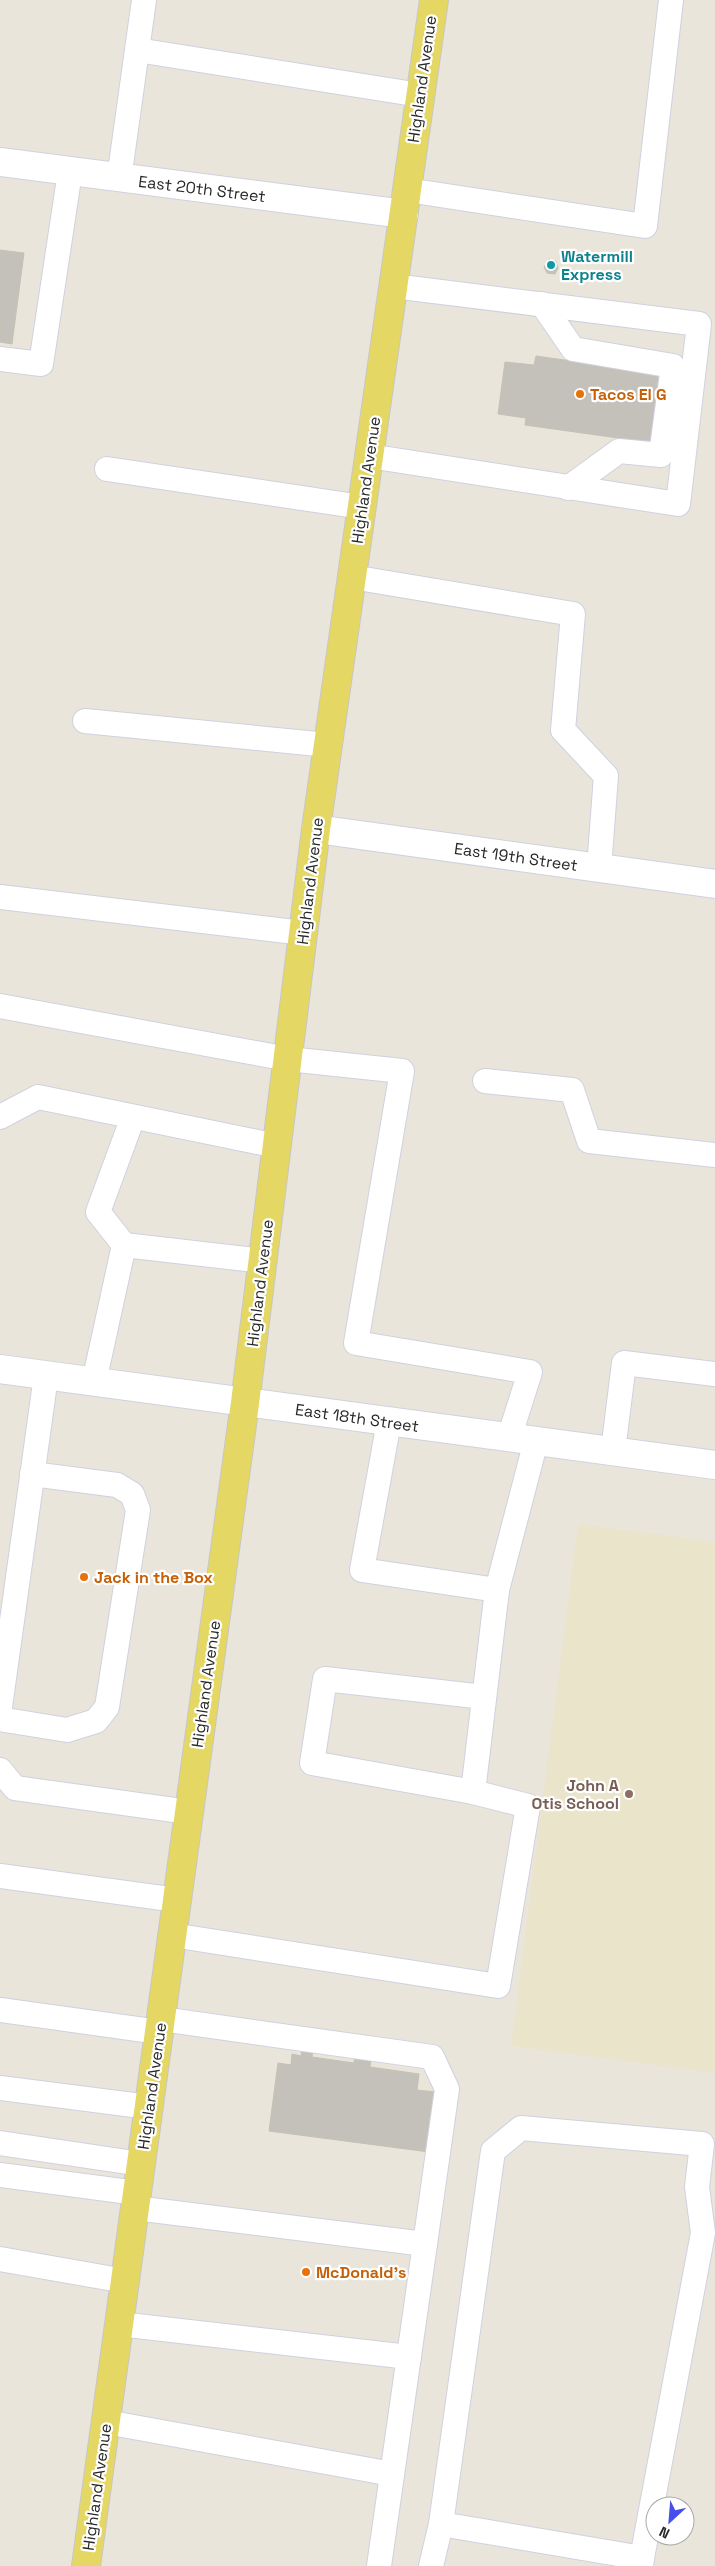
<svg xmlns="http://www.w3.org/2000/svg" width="715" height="2566" viewBox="0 0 715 2566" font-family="'Space Grotesk',sans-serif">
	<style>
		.education { fill: #eae4cb }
		.building { fill: #c4c1ba; stroke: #c4c1b4 }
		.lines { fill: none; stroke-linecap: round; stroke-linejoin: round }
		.service-casing { stroke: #d0d1e0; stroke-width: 26 }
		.minor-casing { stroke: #d0d1e0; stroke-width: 30 }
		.secondary-casing { stroke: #d0d1e0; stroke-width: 30 }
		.primary-casing { stroke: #c7c7c7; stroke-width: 30 }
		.service { stroke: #fff; stroke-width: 24 }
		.minor { stroke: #fff; stroke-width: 28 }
		.secondary { stroke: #fff; stroke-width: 28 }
		.primary { stroke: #e4d764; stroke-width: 28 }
		.culture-dot { fill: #0f9aa8; stroke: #fff; stroke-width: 2 }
		.food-dot { fill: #e8710a; stroke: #fff; stroke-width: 2 }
		.education-dot { fill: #8d6e63; stroke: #fff; stroke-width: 2 }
		.labels { text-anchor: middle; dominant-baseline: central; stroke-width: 4.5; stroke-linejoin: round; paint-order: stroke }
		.street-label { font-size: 16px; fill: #282828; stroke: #fff }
		.culture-label { font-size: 16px; font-weight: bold; fill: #0d838f; stroke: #fff; text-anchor: start }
		.food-label { font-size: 16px; font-weight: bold; fill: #c56008; stroke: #fff; text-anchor: start }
		.education-label { font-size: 16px; font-weight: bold; fill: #785e54; stroke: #fff; text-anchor: end }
	</style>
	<rect width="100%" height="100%" fill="#e9e5da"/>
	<polygon class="education" points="578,1524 715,1542 715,2073 511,2046"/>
	<g class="building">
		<polygon points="0,250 24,253 12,344 0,342"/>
		<polygon points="549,259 556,261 558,268 555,274 547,273 544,267"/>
		<polygon points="536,356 663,374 654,443 525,425 526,418 498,414 505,362 534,365"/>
		<polygon points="302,2048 313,2050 312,2057 354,2063 355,2055 371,2058 370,2067 419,2074 417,2090 435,2092 429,2152 269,2131 278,2063 291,2065 292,2054 301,2056"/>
	</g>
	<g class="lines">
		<defs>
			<g id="service">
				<polyline points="137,50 420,95"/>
				<polyline points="119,179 144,0"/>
				<polyline points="407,190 645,226 671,0"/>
				<polyline points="542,304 573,349 673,366 661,455 619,451 568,488"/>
				<polyline points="0,359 41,364 70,172"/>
				<polyline points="369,456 678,504 699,324 393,286"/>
				<polyline points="107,469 362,507"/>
				<polyline points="352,577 573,614 563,730 606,776 599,868"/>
				<polyline points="85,721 328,745"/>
				<polyline points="0,897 303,933"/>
				<polyline points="0,1006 288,1059 402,1071 356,1343 530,1372 509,1438"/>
				<polyline points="485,1081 572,1090 589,1141 715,1155"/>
				<polyline points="0,1117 38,1097 277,1146"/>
				<polyline points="124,1245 98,1212 133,1117"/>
				<polyline points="94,1382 124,1245 263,1261"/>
				<polyline points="389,1422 362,1570 497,1590 473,1792 312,1763 325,1679 484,1697"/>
				<polyline points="613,1451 624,1363 715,1374"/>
				<polyline points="497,1590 536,1441"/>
				<polyline points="0,1707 46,1376"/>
				<polyline points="0,1719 67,1730 96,1721 107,1707 138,1510 132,1494 117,1485 32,1474"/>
				<polyline points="0,1770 15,1788 189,1812"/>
				<polyline points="0,1876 177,1900"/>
				<polyline points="172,1935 498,1986 528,1806 473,1792"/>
				<polyline points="0,2010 159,2032"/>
				<polyline points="161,2019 432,2057 447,2089 425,2244"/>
				<polyline points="0,2088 149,2107"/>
				<polyline points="0,2143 141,2164"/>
				<polyline points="0,2175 137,2193"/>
				<polyline points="135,2208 425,2244 379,2566"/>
				<polyline points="0,2259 125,2281"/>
				<polyline points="119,2324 409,2357"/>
				<polyline points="106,2422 392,2474"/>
				<polyline points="441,2524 493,2151 521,2128 702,2144 697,2187 703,2233 642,2558"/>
				<polyline points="431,2566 441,2524 642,2558 641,2566"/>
			</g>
			<g id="minor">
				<polyline points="0,162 404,214"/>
				<polyline points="316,829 715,884"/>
			</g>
			<polyline id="secondary" points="0,1369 715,1465"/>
			<polyline id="primary" points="86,2566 245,1403 316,829 434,0"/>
		</defs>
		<use href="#service" class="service-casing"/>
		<use href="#minor" class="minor-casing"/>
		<use href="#secondary" class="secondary-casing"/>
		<use href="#primary" class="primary-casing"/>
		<use href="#service" class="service"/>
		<use href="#minor" class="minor"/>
		<use href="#secondary" class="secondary"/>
		<use href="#primary" class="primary"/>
	</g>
	<circle class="culture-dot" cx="551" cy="265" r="5"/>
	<g class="food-dot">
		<circle cx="580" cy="394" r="5"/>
		<circle cx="84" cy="1577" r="5"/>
		<circle cx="306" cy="2272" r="5"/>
	</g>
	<circle class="education-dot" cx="629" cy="1794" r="5"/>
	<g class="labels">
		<g class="street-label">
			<text transform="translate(422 79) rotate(-82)">Highland Avenue</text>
			<text transform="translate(202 189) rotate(7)">East 20th Street</text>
			<text transform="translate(366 480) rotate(-82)">Highland Avenue</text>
			<text transform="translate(516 857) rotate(8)">East 19th Street</text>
			<text transform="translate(310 881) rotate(-83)">Highland Avenue</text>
			<text transform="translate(260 1283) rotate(-83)">Highland Avenue</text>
			<text transform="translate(357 1418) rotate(8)">East 18th Street</text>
			<text transform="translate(206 1684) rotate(-82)">Highland Avenue</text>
			<text transform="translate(152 2086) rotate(-82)">Highland Avenue</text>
			<text transform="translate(97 2487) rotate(-82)">Highland Avenue</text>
		</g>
		<g class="culture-label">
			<text x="561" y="256">Watermill<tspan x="561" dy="18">Express</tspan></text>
		</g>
		<g class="food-label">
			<text x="590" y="394">Tacos El G</text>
			<text x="94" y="1577">Jack in the Box</text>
			<text x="316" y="2272">McDonald's</text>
		</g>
		<g class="education-label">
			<text x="619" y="1785">John A<tspan x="619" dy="18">Otis School</tspan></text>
		</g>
	</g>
	<g transform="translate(670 2521) rotate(206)"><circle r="24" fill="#ffffff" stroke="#a9a9a9"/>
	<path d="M0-4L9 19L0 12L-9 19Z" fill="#464fea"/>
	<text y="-8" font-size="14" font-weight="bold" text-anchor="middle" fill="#282828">N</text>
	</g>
</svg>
